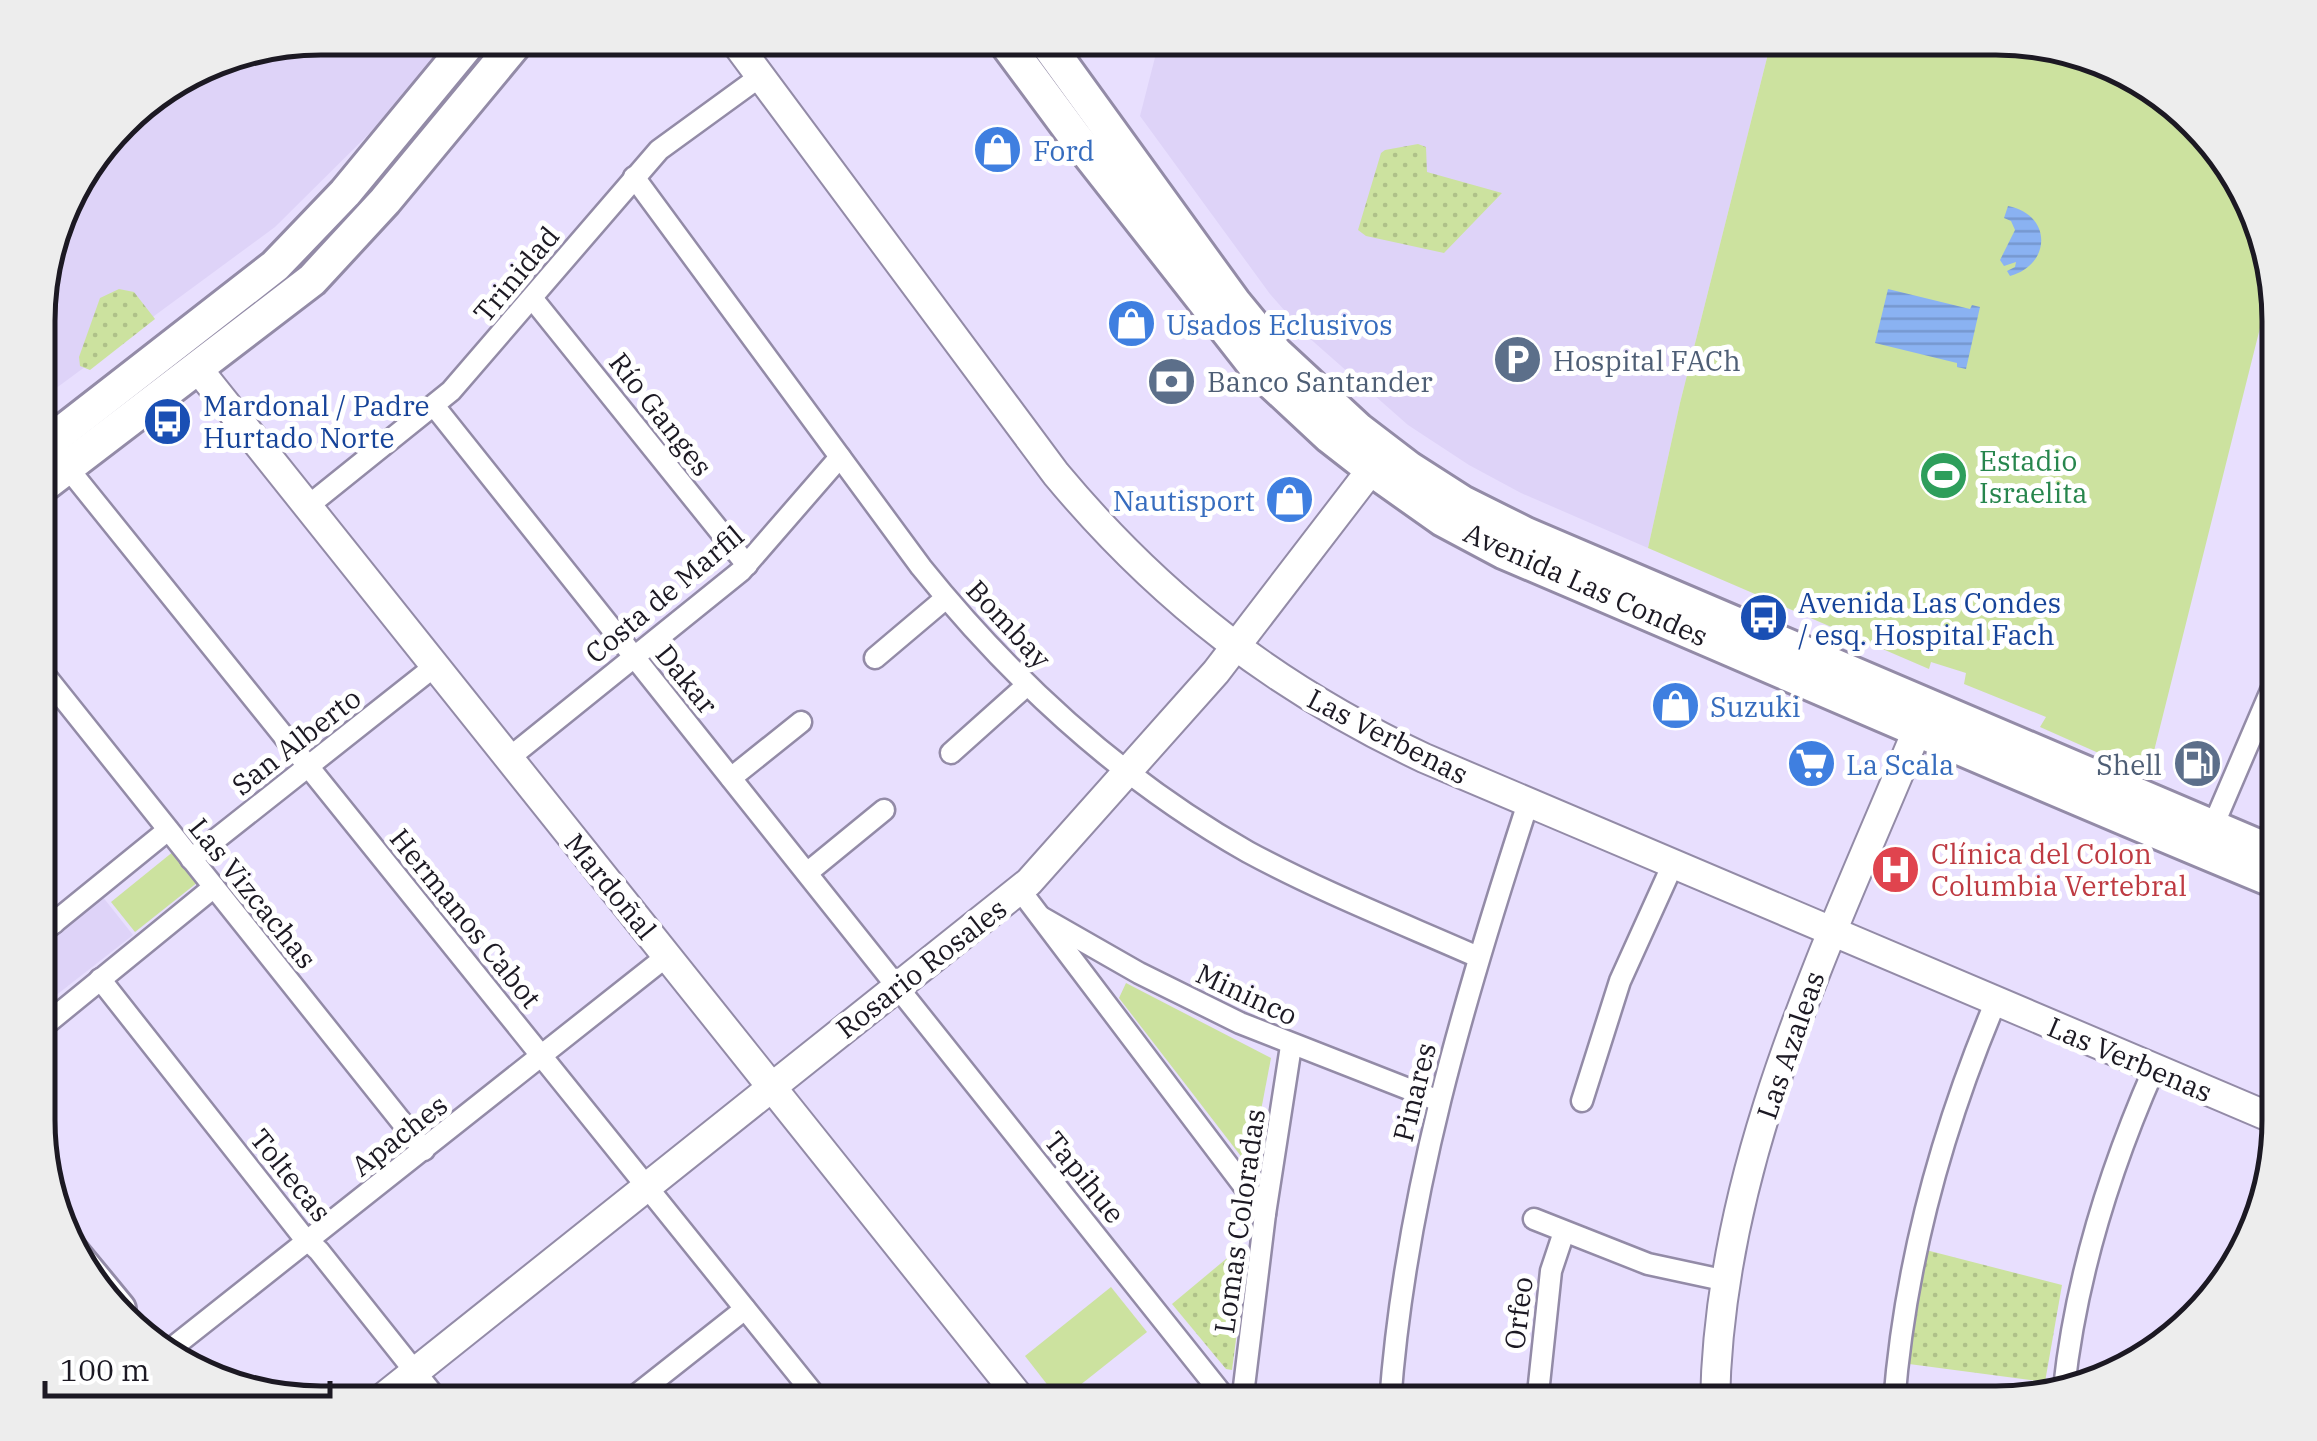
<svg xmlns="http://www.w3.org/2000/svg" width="2317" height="1441" viewBox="0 0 2317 1441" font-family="'IBM Plex Serif',serif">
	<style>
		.built { fill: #ded3f8 }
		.grass { fill: url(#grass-dots) }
		.park { fill: #cce29f }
		.water { fill: url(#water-rules) }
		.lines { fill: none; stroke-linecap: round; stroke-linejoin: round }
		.street-casing { stroke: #938ba7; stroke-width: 25 }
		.secondary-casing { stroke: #938ba7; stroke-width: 32 }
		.primary-casing { stroke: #938ba7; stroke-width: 38 }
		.street { stroke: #fff; stroke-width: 20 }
		.secondary { stroke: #fff; stroke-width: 28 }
		.primary { stroke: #fff; stroke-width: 32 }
		.labels { text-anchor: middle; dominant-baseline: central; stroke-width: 10; stroke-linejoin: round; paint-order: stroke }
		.shop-label { font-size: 28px; fill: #366cbe; stroke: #fff; text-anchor: start }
		.street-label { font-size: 28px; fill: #1c1923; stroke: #fff }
		.service-label { font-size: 28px; fill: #4e5e75; stroke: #fff; text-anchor: start }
		.transit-label { font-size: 28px; fill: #164399; stroke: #fff; text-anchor: start }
		.leisure-label { font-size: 28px; fill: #27864d; stroke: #fff; text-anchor: start }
		.health-label { font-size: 28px; fill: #be3a42; stroke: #fff; text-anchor: start }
		.rim { fill: none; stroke: #1c1923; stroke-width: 5 }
	</style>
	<defs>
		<pattern id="grass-dots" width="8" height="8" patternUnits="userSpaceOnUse" patternTransform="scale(2.5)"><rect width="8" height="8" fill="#cce29f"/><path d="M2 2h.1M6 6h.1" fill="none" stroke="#afc189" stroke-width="1.8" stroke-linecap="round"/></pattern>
		<pattern id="water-rules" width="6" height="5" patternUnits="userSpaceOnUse" patternTransform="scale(2.5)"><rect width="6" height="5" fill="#8ab2f2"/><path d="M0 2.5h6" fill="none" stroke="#7698cf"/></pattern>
	</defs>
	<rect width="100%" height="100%" fill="#e8dffe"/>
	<g class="built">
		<polygon points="321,38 448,38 392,111 275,227 40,400 40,285 67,195 134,108 213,59"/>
		<polygon points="1160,38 1772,38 1680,403 1648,548 1521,493 1469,465 1408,425 1307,336 1270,294 1140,116"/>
		<polygon points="102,896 133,935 41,1007 40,945"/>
	</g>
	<g class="grass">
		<polygon points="1418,144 1426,147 1427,172 1502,193 1444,253 1366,236 1358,230 1381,153 1385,150"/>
		<polygon points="119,289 134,292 155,319 90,370 80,366 79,357 100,298"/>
		<polygon points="1244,1244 1248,1248 1232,1370 1226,1369 1172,1304"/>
		<polygon points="1926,1250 2062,1285 2045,1382 1909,1364"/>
	</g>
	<g class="park">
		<polygon points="1772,38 1996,38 2153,85 2241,179 2272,280 2148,775 2040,727 2046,717 1964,684 1966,673 1931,662 1929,669 1648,548 1680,403"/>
		<polygon points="174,851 198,882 135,932 111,902"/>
		<polygon points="1126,983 1271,1058 1250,1168 1119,998"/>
		<polygon points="1111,1287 1147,1332 1060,1401 1025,1356"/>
	</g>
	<g class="water">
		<path d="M 2008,206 C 2053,215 2051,265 2010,276 L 2007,271 L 2015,267 L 2016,262 L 2004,266 L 2000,260 L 2015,230 L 2011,221 L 2004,218 Z"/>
		<polygon points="1888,289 1970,309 1972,305 1980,307 1966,369 1957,367 1957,363 1875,343"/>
	</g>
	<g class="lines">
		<defs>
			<g id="street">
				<path d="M 634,177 L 921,567 C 1012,680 1121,780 1248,852 C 1322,892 1401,923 1478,957"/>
				<polyline points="532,298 747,565"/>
				<polyline points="435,407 1229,1403"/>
				<polyline points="67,467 821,1403"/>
				<polyline points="308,506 451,391 659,150 762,75"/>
				<polyline points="875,658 946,598"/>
				<polyline points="40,669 424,1150"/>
				<polyline points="951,753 1027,685"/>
				<polyline points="509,758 741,571 840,457"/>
				<polyline points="731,778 801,722"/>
				<polyline points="2213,826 2279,672"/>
				<polyline points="191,859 435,666"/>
				<polyline points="807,873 884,810"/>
				<polyline points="1020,890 1265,1214"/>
				<polyline points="40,905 54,923"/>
				<polyline points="1041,917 1139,973 1240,1023 1439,1101"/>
				<polyline points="40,934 168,830"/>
				<polyline points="100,979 301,1234 319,1251 440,1403"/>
				<polyline points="40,1029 214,887"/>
				<polyline points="1582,1101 1620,981 1673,864"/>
				<polyline points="1534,1219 1648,1264 1727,1281"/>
				<polyline points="163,1355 667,956"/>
				<path d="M 2064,1388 C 2076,1277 2109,1171 2154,1069"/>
				<polyline points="626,1403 745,1309"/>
				<polyline points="1242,1403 1265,1214 1291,1046"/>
				<path d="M 1390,1403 C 1405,1196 1464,999 1528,803"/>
				<polyline points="1537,1403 1551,1271 1564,1232"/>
				<path d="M 1894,1403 C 1905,1263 1941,1131 1996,1001"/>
			</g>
			<g id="secondary">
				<path d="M 732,38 L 1056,474 C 1161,600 1276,688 1424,758 L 2279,1121"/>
				<polyline points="198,369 1024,1403"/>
				<polyline points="376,1403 1029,882 1216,672 1384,453"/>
				<path d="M 1715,1403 C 1719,1155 1834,934 1925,711"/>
			</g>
			<g id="primary">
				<path d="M 1002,38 L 1076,138 L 1258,370 L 1330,437 L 1371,469 L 1443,520 L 1503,552 C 1762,662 2019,776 2279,883"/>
				<polyline points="1043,38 1234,302 1276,353 1358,429 1409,468 1462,502 1526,534 2279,855"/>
				<polyline points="40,449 275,266 345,193 473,38"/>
				<polyline points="40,488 312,280 385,201 520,38"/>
				<polyline points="72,1252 119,1309"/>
			</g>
		</defs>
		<use href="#street" class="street-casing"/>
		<use href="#secondary" class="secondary-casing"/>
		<use href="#primary" class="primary-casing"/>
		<use href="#street" class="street"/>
		<use href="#secondary" class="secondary"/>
		<use href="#primary" class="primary"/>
	</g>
	<defs>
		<symbol id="shop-disc" viewBox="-11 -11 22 22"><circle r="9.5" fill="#3f7fe0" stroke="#fff"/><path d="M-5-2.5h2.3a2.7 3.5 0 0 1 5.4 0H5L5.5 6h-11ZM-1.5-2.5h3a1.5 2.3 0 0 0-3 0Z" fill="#fff"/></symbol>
		<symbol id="parking-disc" viewBox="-11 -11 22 22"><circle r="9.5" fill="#5c6f8a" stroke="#fff"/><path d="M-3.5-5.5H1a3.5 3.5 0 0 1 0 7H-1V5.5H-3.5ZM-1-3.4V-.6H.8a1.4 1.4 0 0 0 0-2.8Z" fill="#fff"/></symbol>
		<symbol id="bank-disc" viewBox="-11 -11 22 22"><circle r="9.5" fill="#5c6f8a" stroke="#fff"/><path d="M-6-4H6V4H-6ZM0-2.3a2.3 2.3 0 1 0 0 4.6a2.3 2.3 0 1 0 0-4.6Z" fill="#fff"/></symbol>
		<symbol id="bus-disc" viewBox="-11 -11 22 22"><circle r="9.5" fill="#1a4fb4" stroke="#fff"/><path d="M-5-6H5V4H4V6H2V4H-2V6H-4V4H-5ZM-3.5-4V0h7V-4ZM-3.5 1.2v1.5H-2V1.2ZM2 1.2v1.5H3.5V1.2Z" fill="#fff"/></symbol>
		<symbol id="stadium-disc" viewBox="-11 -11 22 22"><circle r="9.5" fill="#2e9e5b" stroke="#fff"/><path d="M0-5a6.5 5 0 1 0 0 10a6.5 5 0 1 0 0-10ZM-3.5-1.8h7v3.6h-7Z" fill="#fff"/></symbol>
		<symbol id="supermarket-disc" viewBox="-11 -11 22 22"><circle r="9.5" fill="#3f7fe0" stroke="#fff"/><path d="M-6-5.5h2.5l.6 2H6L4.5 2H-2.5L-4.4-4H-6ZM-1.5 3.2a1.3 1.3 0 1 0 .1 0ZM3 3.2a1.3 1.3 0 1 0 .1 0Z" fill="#fff"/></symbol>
		<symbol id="fuel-disc" viewBox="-11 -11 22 22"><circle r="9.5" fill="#5c6f8a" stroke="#fff"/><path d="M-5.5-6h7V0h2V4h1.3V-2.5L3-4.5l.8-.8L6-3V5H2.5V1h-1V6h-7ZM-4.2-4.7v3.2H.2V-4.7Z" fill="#fff"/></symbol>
		<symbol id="hospital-disc" viewBox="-11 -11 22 22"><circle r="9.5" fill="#e0444e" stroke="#fff"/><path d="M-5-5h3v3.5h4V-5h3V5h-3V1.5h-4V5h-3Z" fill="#fff"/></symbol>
	</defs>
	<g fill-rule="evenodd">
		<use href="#shop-disc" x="970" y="122" width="55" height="55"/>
		<use href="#shop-disc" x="1104" y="296" width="55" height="55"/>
		<use href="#parking-disc" x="1490" y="332" width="55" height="55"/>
		<use href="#bank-disc" x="1144" y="354" width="55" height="55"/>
		<use href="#bus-disc" x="140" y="394" width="55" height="55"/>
		<use href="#stadium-disc" x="1916" y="448" width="55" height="55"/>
		<use href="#shop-disc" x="1262" y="472" width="55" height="55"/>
		<use href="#bus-disc" x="1736" y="590" width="55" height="55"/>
		<use href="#shop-disc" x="1648" y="678" width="55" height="55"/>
		<use href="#supermarket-disc" x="1784" y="736" width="55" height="55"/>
		<use href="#fuel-disc" x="2170" y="736" width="55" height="55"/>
		<use href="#hospital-disc" x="1868" y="842" width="55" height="55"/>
	</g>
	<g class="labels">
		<g class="shop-label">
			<text x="1033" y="150">Ford</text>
			<text x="1166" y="324">Usados Eclusivos</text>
			<text x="1255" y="500" text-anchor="end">Nautisport</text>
			<text x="1710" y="706">Suzuki</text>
			<text x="1846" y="764">La Scala</text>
		</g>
		<g class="street-label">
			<text transform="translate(516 274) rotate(-50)">Trinidad</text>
			<text transform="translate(661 414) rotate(52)">Río Ganges</text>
			<text transform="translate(1586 584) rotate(24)">Avenida Las Condes</text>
			<text transform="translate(664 594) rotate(-40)">Costa de Marfil</text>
			<text transform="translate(1009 624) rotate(47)">Bombay</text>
			<text transform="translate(687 679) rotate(51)">Dakar</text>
			<text transform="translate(1388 736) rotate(27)">Las Verbenas</text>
			<text transform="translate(296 741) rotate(-38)">San Alberto</text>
			<text transform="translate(611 886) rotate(51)">Mardoñal</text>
			<text transform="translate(253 893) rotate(51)">Las Vizcachas</text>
			<text transform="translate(466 918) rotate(51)">Hermanos Cabot</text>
			<text transform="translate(921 968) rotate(-38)">Rosario Rosales</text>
			<text transform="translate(1247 994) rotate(25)">Mininco</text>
			<text transform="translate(1790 1045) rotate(-71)">Las Azaleas</text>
			<text transform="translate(2130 1059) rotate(23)">Las Verbenas</text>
			<text transform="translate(1414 1092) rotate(-76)">Pinares</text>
			<text transform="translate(399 1135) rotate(-38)">Apaches</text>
			<text transform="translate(291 1175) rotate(51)">Toltecas</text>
			<text transform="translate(1085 1177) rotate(51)">Tapihue</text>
			<text transform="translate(1239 1221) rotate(-82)">Lomas Coloradas</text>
			<text transform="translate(1518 1313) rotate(-83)">Orfeo</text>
		</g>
		<g class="service-label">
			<text x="1553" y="360">Hospital FACh</text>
			<text x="1207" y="381">Banco Santander</text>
			<text x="2162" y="764" text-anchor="end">Shell</text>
		</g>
		<g class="transit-label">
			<text x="203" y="405">Mardonal / Padre<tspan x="203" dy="32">Hurtado Norte</tspan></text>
			<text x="1798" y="602">Avenida Las Condes<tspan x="1798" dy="32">/ esq. Hospital Fach</tspan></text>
		</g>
		<g class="leisure-label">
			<text x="1979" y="460">Estadio<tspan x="1979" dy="32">Israelita</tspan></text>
		</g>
		<g class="health-label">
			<text x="1931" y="853">Clínica del Colon<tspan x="1931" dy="32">Columbia Vertebral</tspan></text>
		</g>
	</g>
	<path d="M0 0H2317V1441H0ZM321 55H1996A266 266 0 0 1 2262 321V1120A266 266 0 0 1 1996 1386H321A266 266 0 0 1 55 1120V321A266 266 0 0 1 321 55Z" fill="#ededed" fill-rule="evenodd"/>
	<path class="rim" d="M321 55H1996A266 266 0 0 1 2262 321V1120A266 266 0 0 1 1996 1386H321A266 266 0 0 1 55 1120V321A266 266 0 0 1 321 55Z"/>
	<path d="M45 1381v15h285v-15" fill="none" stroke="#1c1923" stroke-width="5"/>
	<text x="60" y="1381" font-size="30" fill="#1c1923" stroke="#ffffff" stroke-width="8" paint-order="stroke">100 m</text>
</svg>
